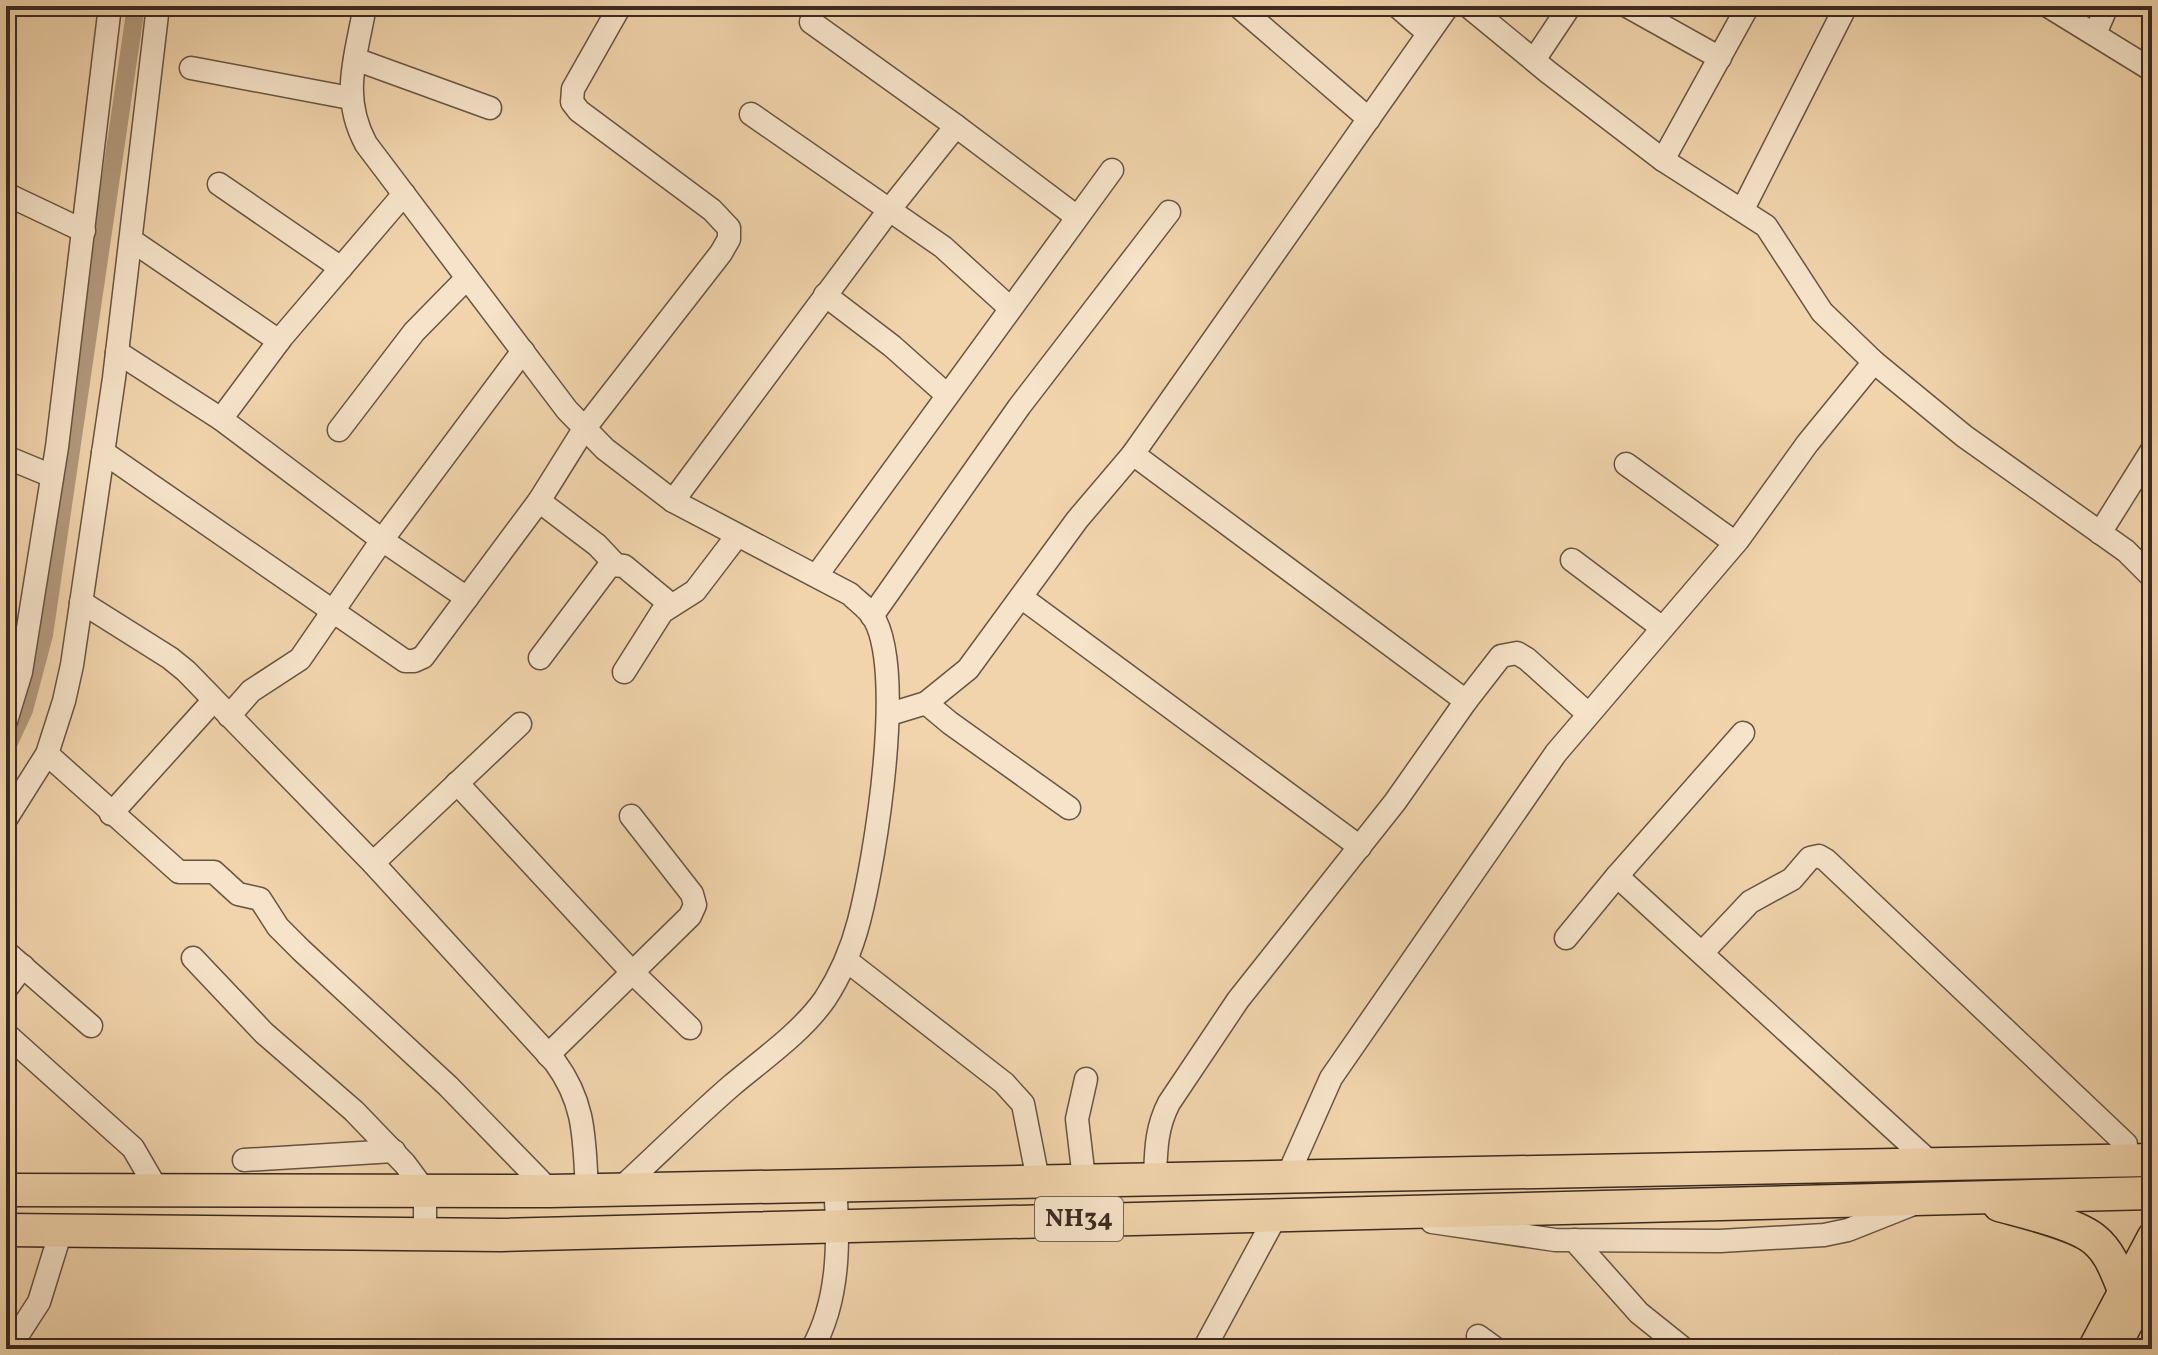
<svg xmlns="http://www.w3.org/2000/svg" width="2158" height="1355" viewBox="0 0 2158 1355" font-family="Vollkorn,serif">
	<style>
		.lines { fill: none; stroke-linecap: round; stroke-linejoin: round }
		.canal { stroke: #b39a7d; stroke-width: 18 }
		.minor-casing { stroke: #685444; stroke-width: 25 }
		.major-casing { stroke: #3b2a21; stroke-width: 31 }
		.highway-casing { stroke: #3b2a21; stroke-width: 35 }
		.minor { stroke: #f6e3c9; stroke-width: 22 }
		.major { stroke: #f1d4ac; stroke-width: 28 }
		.highway { stroke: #f1d4ac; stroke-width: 32 }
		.labels { text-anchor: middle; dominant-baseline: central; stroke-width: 6; stroke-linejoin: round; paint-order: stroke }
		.shield { fill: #f6e3c9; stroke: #736253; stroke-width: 2 }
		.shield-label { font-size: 26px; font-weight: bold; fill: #3b2a21 }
	</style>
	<rect width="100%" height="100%" fill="#f1d4ac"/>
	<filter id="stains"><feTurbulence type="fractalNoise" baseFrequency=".0025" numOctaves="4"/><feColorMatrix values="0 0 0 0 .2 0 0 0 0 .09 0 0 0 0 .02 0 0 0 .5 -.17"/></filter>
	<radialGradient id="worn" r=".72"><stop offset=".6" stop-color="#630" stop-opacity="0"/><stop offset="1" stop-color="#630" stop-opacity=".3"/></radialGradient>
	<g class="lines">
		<polyline class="canal" points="6,749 24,710 44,635 136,6"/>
		<defs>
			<g id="minor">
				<path d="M 365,6 C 356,57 340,96 366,144 L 567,410 L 605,449 L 673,501 L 850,594 C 857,601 866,607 872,615 C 907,666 875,860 859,921 C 852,948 840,976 825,999 C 801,1033 763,1059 731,1086 C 693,1119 657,1155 620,1189"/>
				<polyline points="1238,6 1369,119"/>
				<polyline points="1397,6 1428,33"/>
				<polyline points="1468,6 1548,72 1663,160 1766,226 1822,312 1874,362 1964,436 2126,551 2152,577"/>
				<polyline points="1627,6 1720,58"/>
				<polyline points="2048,6 2152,70"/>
				<polyline points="811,22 956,126 1077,217"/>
				<polyline points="2095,34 2107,6"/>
				<polyline points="355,59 490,108"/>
				<polyline points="1534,60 1570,6"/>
				<polyline points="191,68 350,98"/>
				<polyline points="751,114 943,247 1010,308"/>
				<polyline points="1663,160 1748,6"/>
				<polyline points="219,184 341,268"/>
				<polyline points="6,194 84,231"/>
				<polyline points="1743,209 1846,6"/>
				<polyline points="131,240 279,341"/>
				<polyline points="825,295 892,346 947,395"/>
				<polyline points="117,352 221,419 382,540 467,598"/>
				<polyline points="221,419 282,337 404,194"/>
				<polyline points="339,430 414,332 467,278"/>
				<polyline points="103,452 405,661 414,661 423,657 539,501 584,429 721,253 729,239 729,228 712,210 579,111 572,102 573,89 620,6"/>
				<polyline points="1133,454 1466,701"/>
				<polyline points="6,457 52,476"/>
				<polyline points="1626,464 1734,542"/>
				<polyline points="539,501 597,545 615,564"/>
				<polyline points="673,501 890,209 956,126"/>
				<polyline points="2100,533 2152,450"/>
				<polyline points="1572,560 1661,627"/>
				<polyline points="817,575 1112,170"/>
				<polyline points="1021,597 1360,847"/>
				<path d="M 81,602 L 170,658 L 186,671 L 373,863 L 555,1062 C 586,1104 584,1140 587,1190"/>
				<polyline points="872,616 1019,407 1169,212"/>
				<polyline points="540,658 610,565 624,566 670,604"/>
				<polyline points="624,672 662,612 695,591 737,536"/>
				<polyline points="926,703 950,723 1069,808"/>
				<polyline points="890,714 926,703 968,669 1077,520 1133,454 1448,6"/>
				<polyline points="229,716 251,691 300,659 382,540 523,351"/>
				<polyline points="6,721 21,672 57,447 110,6"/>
				<polyline points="47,754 179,872 214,872 238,894 260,899 278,927 301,950 448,1086 550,1191"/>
				<polyline points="457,783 632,972 690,1028"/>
				<polyline points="111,814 213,701"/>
				<polyline points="6,819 47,754 64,701 72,665 114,378 158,6"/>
				<polyline points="373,863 520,724"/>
				<polyline points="1617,876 1932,1164"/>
				<polyline points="1566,938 1617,876 1743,733"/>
				<polyline points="6,952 91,1026"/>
				<polyline points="1702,953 1750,902 1792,879 1810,858 1819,856 1826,860 2126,1144"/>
				<polyline points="193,958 264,1033 354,1111 405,1164 425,1191 425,1234"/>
				<polyline points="846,960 1004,1083 1023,1104 1038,1180"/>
				<polyline points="6,989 23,966"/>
				<polyline points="6,1034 133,1148 158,1191"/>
				<polyline points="548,1055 690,916 695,905 692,894 631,816"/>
				<polyline points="244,1160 394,1151"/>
				<polyline points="1288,1175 1331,1078 1556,753 1738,540 1807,444 1874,362"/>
				<path d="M 1155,1178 C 1156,1150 1156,1128 1169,1103 L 1238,1000 L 1395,802 L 1466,701 L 1501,656 L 1517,653 L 1527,659 L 1587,713"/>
				<polyline points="1084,1179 1077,1119 1086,1079"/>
				<polyline points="1432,1222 1555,1240 1720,1241 1824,1235 1848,1230 1911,1205"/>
				<polyline points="1574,1240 1639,1313 1684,1349"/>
				<polyline points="1478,1336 1496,1349"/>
				<polyline points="18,1349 17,1336 39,1302 61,1231"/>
				<path d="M 812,1349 C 840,1300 839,1239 835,1185"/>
				<polyline points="1204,1349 1277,1214"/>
			</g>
			<g id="major">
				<polyline points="2092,1349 2152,1236"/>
				<polyline points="2115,1349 2152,1279"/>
			</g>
			<g id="highway">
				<polyline points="6,1190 550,1191 2152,1160"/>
				<path d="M 1999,1205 C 2024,1212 2077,1224 2095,1240 C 2110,1252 2117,1273 2124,1290"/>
				<polyline points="6,1230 501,1235 2152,1193"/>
			</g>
		</defs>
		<use href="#minor" class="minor-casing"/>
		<use href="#major" class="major-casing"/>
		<use href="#highway" class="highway-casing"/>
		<use href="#minor" class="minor"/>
		<use href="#major" class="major"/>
		<use href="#highway" class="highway"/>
	</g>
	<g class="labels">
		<rect class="shield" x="1035" y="1197" width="88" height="44" rx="6"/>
		<g class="shield-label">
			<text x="1079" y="1219">NH34</text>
		</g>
	</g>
	<rect width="2158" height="1355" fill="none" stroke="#f1d4ac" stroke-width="32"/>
	<rect x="8" y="8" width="2142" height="1339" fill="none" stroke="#3b2a21" stroke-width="4"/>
	<rect x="16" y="16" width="2126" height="1323" fill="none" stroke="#3b2a21" stroke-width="2"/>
	<rect width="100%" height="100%" filter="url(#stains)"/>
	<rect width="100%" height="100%" fill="url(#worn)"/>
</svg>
